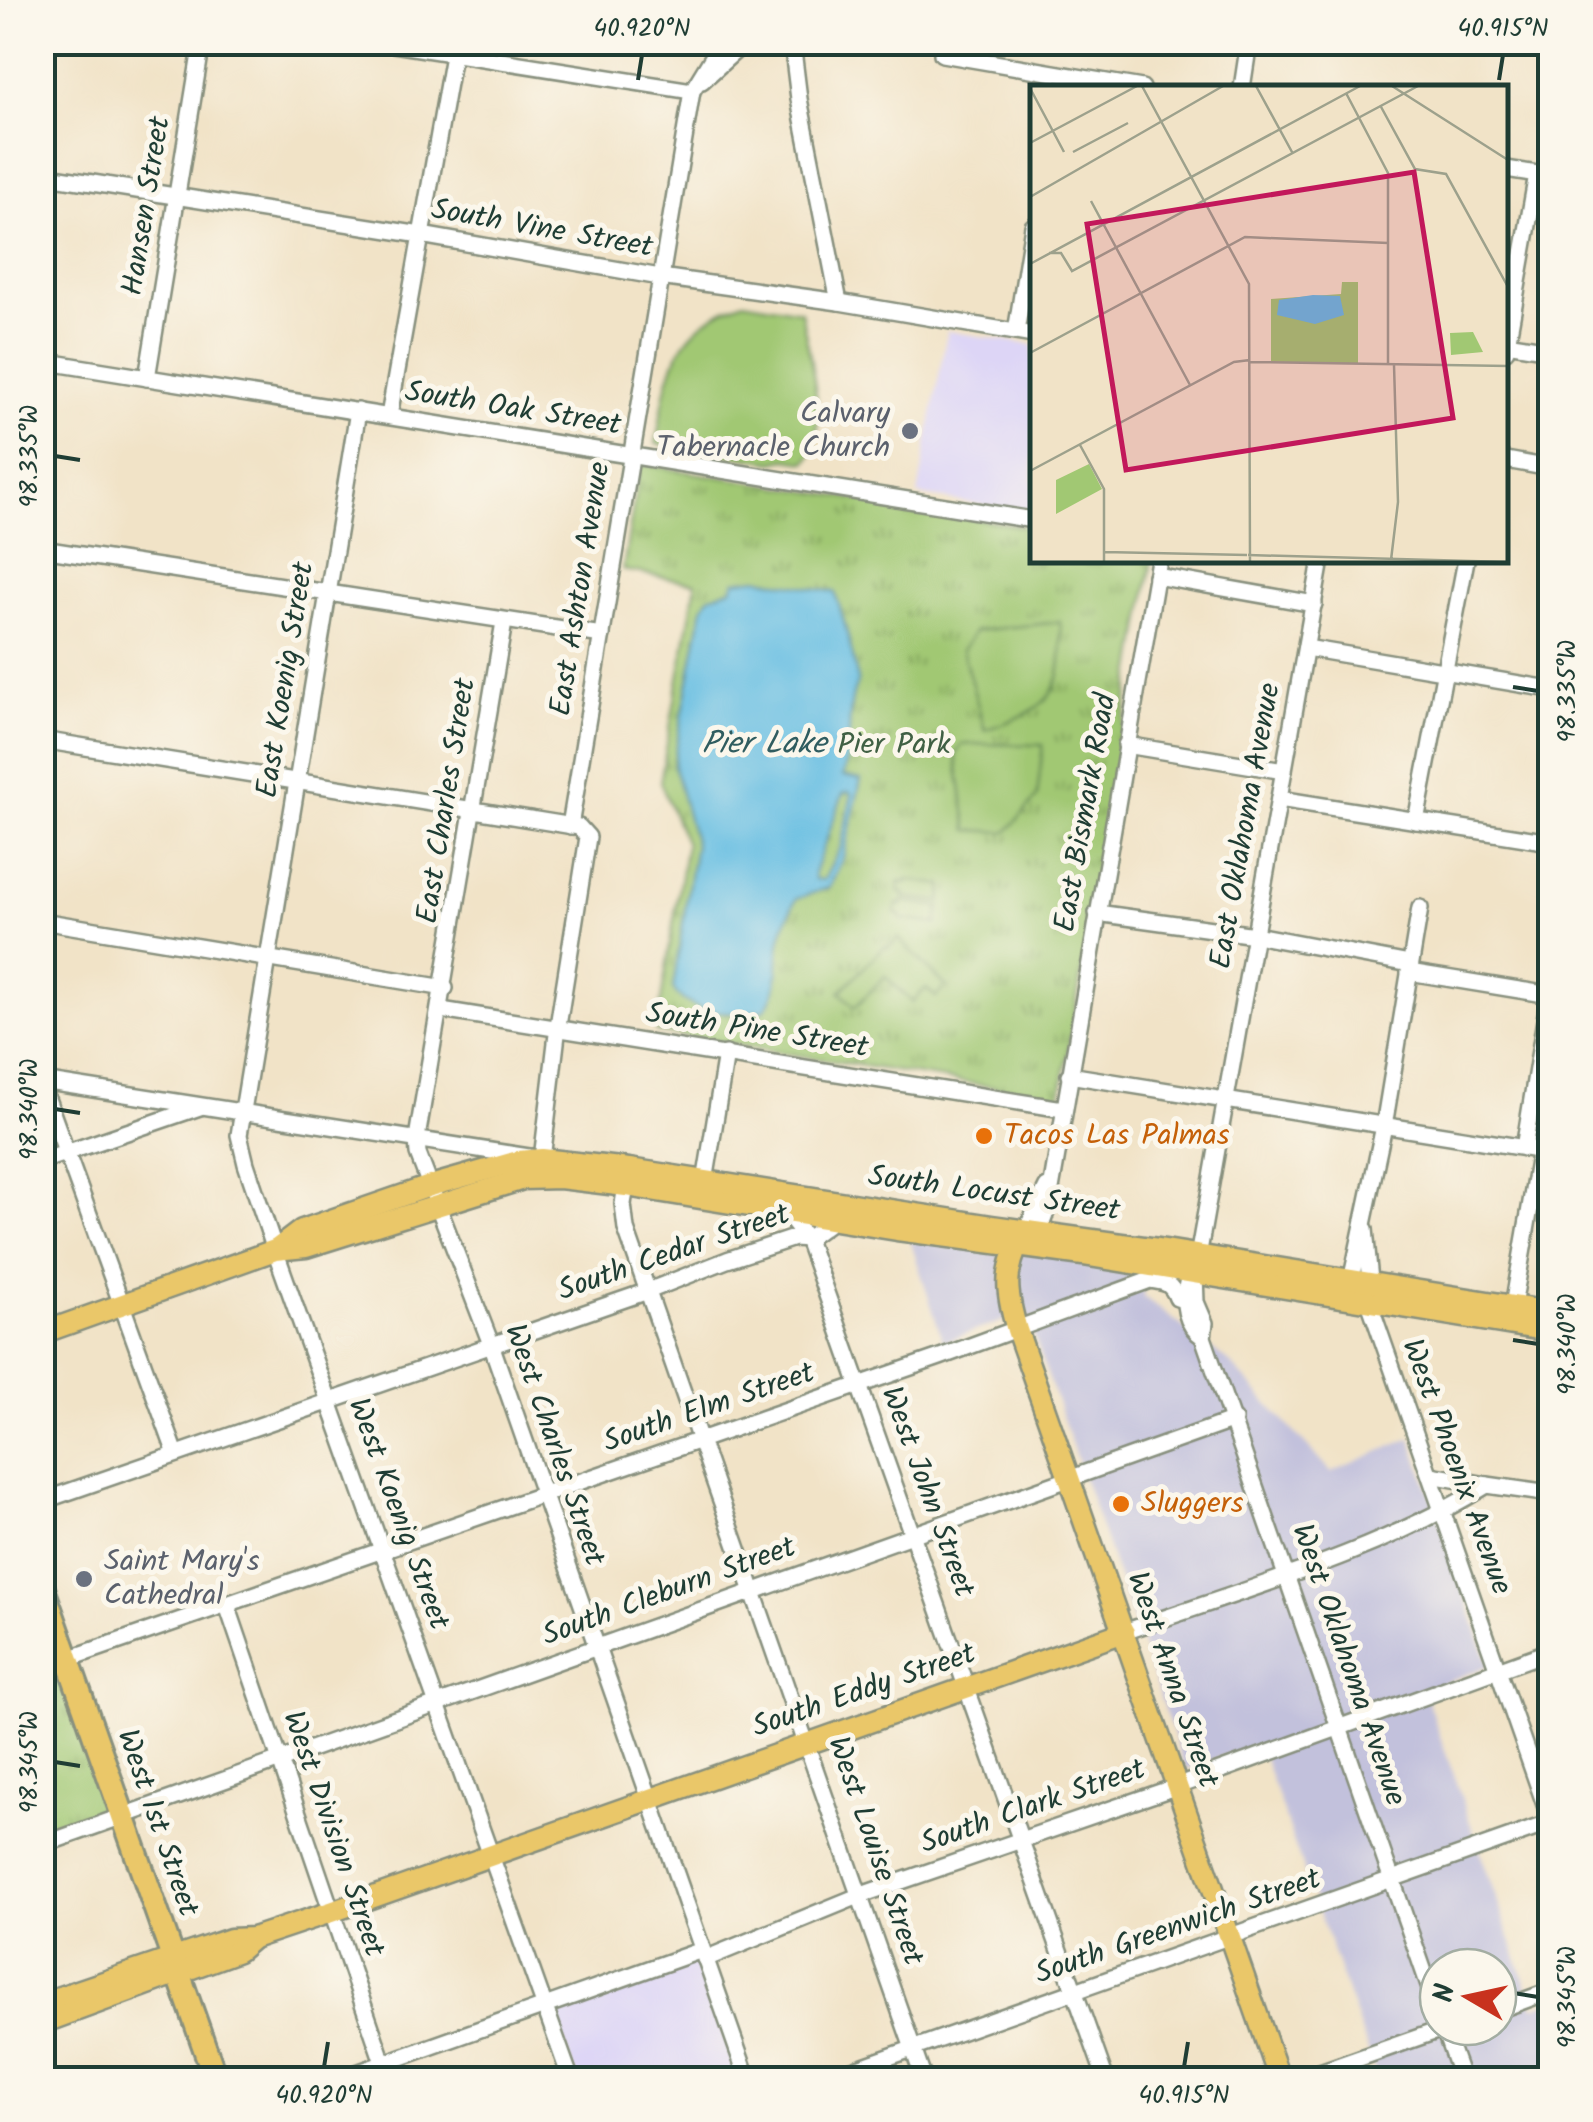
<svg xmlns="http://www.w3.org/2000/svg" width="1593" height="2122" viewBox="0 0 1593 2122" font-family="Kalam,sans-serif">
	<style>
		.built { fill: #ddd5f6 }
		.industrial { fill: #c2c1dc; fill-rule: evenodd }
		.grass { fill: url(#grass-tufts); stroke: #608254; stroke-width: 2.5 }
		.pitch { fill: #a1c873; stroke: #608254; stroke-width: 2.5 }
		.water { fill: #65bde2; stroke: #427d8b; stroke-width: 2.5; fill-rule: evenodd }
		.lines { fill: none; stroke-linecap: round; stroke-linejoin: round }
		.minor-casing { stroke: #88907e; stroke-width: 20 }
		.major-casing { stroke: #88907e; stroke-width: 25 }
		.highway-casing { stroke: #88907e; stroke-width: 28 }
		.minor { stroke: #fff; stroke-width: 15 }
		.major { stroke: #eac769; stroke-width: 20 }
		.highway { stroke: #eac769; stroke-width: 22 }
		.ticks { fill: none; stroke: #1f3d34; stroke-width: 4 }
		.worship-dot { fill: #6b7280; stroke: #fbf7ec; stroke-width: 4 }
		.food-dot { fill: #e8710a; stroke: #fbf7ec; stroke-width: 4 }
		.labels { text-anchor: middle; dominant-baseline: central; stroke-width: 10; stroke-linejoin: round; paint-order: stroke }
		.street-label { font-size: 30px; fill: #1f3d34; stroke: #fbf7ec }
		.worship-label { font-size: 30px; fill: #5b616d; stroke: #fbf7ec; text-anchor: end }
		.park-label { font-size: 30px; fill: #406044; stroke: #fbf7ec }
		.food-label { font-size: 30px; fill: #c56008; stroke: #fbf7ec; text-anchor: start }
		.water-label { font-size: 32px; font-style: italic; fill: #305d60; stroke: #fbf7ec }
		.inset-road { fill: none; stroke: #9da18c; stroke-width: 2.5 }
		.view { fill: #c2185b; fill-opacity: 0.15; stroke: #c2185b; stroke-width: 5 }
		.inset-edge { fill: none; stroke: #1f3d34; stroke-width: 5 }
		.neatline { fill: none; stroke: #1f3d34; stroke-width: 4 }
		.ticks-label { font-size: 25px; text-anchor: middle; fill: #1f3d34 }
	</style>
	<defs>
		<pattern id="grass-tufts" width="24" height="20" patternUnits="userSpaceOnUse" patternTransform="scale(2.5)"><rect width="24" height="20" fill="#a1c873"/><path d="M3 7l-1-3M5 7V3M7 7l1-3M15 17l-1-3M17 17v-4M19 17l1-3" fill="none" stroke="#83a45f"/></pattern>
	</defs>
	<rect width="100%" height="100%" fill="#fbf7ec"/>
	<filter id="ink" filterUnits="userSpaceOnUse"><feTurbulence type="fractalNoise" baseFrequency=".01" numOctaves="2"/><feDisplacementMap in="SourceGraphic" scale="20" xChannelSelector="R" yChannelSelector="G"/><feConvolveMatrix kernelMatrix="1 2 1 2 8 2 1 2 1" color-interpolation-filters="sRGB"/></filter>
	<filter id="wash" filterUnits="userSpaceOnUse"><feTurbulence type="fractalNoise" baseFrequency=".0048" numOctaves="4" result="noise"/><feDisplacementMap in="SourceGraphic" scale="40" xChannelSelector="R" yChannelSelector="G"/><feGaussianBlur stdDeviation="2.25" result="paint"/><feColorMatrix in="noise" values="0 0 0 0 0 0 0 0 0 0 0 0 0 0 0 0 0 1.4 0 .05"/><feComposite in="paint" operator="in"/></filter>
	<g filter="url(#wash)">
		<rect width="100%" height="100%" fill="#f1e3c7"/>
		<g class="built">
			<polygon points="947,331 1033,345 1033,513 918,495"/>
			<polygon points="698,1958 740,2079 577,2079 553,2011"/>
		</g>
		<path class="industrial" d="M 904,1221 L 1140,1255 L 1144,1297 L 1231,1364 L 1331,1472 L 1411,1438 L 1489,1666 L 1424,1690 L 1534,2007 L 1550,2001 L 1550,2079 L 1378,2079 L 1259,1745 L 1185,1769 L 1026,1313 L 943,1342 ZM 1438,1967 L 1498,1967 L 1498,2027 L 1438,2027 Z"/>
		<g class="grass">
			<polygon points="640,464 1033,528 1033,560 1152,560 1060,1098 656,1032 686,844 660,782 696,583 623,570"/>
			<polygon points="62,1679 108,1811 43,1834 43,1685"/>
		</g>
		<g class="pitch">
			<path d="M 744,301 L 801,311 C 807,346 832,436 806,462 L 786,459 L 774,462 L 656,444 C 668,374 671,327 744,301 Z"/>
			<path d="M 1060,622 C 1066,694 1053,707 985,730 L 962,650 L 975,631 Z"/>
			<polygon points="962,744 1043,745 1037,797 1007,832 968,830 956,755"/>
			<polygon points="907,880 943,885 941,902 904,897 904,893 899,892 900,882 906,883"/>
			<polygon points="903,901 940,907 937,924 901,919 901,915 895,914 897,904 902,905"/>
			<polygon points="898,938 946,986 936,997 926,988 912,1002 885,976 855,1007 840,992 885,946 888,948"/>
		</g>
		<path class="water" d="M 757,578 L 835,592 C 845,622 852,650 858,682 C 845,702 853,748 843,776 L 861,780 L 844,855 L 830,887 L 796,899 C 790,911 784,925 781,938 C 775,964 783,988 764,1010 C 736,1014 688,1016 673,988 L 695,844 L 674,767 L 675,754 L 703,607 L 709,597 L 732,588 L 735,581 ZM 849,792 L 852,794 L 841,846 L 824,880 L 815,879 L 814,873 L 843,794 Z"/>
	</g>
	<g filter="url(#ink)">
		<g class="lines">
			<defs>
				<g id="minor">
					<polyline points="381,42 692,91"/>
					<polyline points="792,42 799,99 839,302"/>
					<polyline points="942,54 1142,88"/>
					<polyline points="702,81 745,42"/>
					<polyline points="1242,88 1249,42"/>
					<polyline points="1506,169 1550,176"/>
					<polyline points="42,175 421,235 660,277 839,302 1033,335"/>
					<polyline points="1016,332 1033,226"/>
					<polyline points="1506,343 1550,350"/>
					<polyline points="1506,350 1537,174"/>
					<polyline points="42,361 1033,520"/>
					<polyline points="147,378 202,42"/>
					<polyline points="358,411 239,1135 246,1164 275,1250 571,2080"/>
					<polyline points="389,416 453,55"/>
					<polyline points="1506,460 1550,468"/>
					<polyline points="42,549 602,635"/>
					<polyline points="1321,560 1195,1274 1196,1302 1205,1323 1203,1337 1438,2012"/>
					<polyline points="1156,576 1314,604"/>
					<polyline points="504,622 417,1138 418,1154 491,1344 748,2080"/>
					<polyline points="1306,648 1550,689"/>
					<polyline points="42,740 579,827 588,837 558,1026 542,1159 42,1081"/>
					<polyline points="1126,745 1284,771"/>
					<polyline points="1279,799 1550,842"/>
					<polyline points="1416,821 1466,560"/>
					<polyline points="570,826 692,91 722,42"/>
					<polyline points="1420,908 1384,1126 1351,1281 1369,1302 1550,1819"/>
					<polyline points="1097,913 1255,935 1410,964"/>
					<polyline points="42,921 445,988"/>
					<polyline points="1409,972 1550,995"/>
					<polyline points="441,1010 1063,1109"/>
					<polyline points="1069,1075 1550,1152"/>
					<polyline points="42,1085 176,1454"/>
					<polyline points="1524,1148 1550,989"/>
					<polyline points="42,1161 200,1107"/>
					<polyline points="626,1186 623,1204 626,1229 924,2080"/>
					<polyline points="704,1188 726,1054"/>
					<polyline points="786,1212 807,1239 1106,2080"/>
					<polyline points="1365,1229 1371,1291"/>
					<polyline points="1026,1230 1047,1187"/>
					<polyline points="1039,1231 1048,1207 1159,560"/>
					<path d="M 1195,1274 L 1187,1283 C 1182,1303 1185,1325 1203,1337"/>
					<polyline points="1513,1306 1540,1150"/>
					<polyline points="1431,1475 1487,1485"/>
					<polyline points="42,1501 648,1291 727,1260 794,1238 807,1239 833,1220"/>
					<polyline points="227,1605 389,2080"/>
					<path d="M 1124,1632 C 1241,1591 1382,1551 1487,1485 L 1550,1494"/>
					<path d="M 42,1668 L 940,1357 L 1150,1280 C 1165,1282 1171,1283 1177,1298 L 1184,1300"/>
					<polyline points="42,1845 1234,1420"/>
					<polyline points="705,1959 861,1895 1178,1786 1550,1651"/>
					<polyline points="1498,2010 1550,1991"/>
					<polyline points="1443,2027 1462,2080"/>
					<polyline points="337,2080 702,1950"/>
					<polyline points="824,2080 1550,1823"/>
					<polyline points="1297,2080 1448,2027"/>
				</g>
				<g id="major">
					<path d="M 1022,1236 C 1003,1273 1006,1292 1017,1330 L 1280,2080"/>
					<polyline points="277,1249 302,1230 430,1186 518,1161 542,1159 629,1169 992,1226 1158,1249 1550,1312"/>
					<polyline points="42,1333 275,1250 306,1247 523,1179 560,1178 626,1186 897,1230 1083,1255 1550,1331"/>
					<polyline points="42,2003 230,1939 253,1938 331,1912 1124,1632"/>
					<polyline points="42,2023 238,1951 253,1938"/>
				</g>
				<polyline id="highway" points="42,1586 216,2080"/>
			</defs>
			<use href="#minor" class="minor-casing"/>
			<use href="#major" class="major-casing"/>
			<use href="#highway" class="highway-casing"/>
			<use href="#minor" class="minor"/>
			<use href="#major" class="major"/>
			<use href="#highway" class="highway"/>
		</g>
	</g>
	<path class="ticks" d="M 638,80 L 642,55M 1499,80 L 1503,55M 55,456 L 80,460M 1513,687 L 1538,691M 55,1109 L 80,1113M 1513,1340 L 1538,1344M 55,1762 L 80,1766M 1513,1993 L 1538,1997M 324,2067 L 328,2042M 1184,2067 L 1188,2042"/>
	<g class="worship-dot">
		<circle cx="910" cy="431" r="10"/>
		<circle cx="84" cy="1579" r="10"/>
	</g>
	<g class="food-dot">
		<circle cx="984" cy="1136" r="10"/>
		<circle cx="1121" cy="1504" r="10"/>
	</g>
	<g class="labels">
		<g class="street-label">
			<text transform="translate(147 206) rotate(-81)">Hansen Street</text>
			<text transform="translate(542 229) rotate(10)">South Vine Street</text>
			<text transform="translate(513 409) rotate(9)">South Oak Street</text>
			<text transform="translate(581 589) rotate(-81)">East Ashton Avenue</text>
			<text transform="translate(286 680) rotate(-81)">East Koenig Street</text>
			<text transform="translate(447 801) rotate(-81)">East Charles Street</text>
			<text transform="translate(1086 813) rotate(-80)">East Bismark Road</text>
			<text transform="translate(1246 826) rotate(-80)">East Oklahoma Avenue</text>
			<text transform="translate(757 1031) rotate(9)">South Pine Street</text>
			<text transform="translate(994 1194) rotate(8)">South Locust Street</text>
			<text transform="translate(674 1253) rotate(-19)">South Cedar Street</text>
			<text transform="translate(709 1408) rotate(-19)">South Elm Street</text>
			<text transform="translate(554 1445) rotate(71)">West Charles Street</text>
			<text transform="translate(1456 1467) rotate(70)">West Phoenix Avenue</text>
			<text transform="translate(927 1492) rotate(70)">West John Street</text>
			<text transform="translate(398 1514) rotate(70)">West Koenig Street</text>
			<text transform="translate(669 1592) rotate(-20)">South Cleburn Street</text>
			<text transform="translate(1348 1665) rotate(71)">West Oklahoma Avenue</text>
			<text transform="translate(1172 1680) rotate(71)">West Anna Street</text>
			<text transform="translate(864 1691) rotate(-19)">South Eddy Street</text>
			<text transform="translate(1033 1807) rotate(-19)">South Clark Street</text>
			<text transform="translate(157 1823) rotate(71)">West 1st Street</text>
			<text transform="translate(333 1834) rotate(71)">West Division Street</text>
			<text transform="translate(875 1851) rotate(71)">West Louise Street</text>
			<text transform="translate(1178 1927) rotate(-19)">South Greenwich Street</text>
		</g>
		<g class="worship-label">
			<text x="890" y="414">Calvary<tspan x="890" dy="34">Tabernacle Church</tspan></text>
			<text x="104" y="1562" text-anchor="start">Saint Mary's<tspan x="104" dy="34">Cathedral</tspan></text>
		</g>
		<g class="park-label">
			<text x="894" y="745">Pier Park</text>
		</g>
		<g class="food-label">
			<text x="1004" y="1136">Tacos Las Palmas</text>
			<text x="1141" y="1504">Sluggers</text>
		</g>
		<g class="water-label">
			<text x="764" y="744">Pier Lake</text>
		</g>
	</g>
	<g transform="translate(1030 85)">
		<rect width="478" height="478" fill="#f1e3c7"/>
		<path d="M 312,197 L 328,197 L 328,279 L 241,277 L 241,214 L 311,209 ZM 443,247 L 453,267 L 421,270 L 420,248 ZM 59,379 L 72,404 L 26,429 L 26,395 Z" fill="#a1c873"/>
		<path d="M 283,210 L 310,211 L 314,230 L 285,239 L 247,230 L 249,215 Z" fill="#65bde2"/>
		<path class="inset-road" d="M 112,1 L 219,199 L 220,477M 226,1 L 262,67M 362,1 L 478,75M 0,3 L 34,67M 316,8 L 358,88 L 358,280M 350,20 L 385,84 L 416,89 L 478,202M 0,58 L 107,1M 43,67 L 98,38M 0,112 L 193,1M 61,116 L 160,300M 19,168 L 31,168 L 42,186 L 388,1M 0,179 L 330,1M 0,268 L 215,152 L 358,158M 220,277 L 478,281M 50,360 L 74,404 L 74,477M 0,386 L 204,277 L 220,275M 74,467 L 217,470M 218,470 L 478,477M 361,475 L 368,417 L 364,280"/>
		<path class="view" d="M 384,87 L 423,333 L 96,385 L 57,139 Z"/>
		<rect width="478" height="478" class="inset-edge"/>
	</g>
	<rect width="1593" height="2122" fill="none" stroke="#fbf7ec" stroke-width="110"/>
	<g transform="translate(1468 1997) rotate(279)"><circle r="48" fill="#fbf7ec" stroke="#a3ada2" stroke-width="2.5"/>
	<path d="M0-8L18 38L0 25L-18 38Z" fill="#c8321e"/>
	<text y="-15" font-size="28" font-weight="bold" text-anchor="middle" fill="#1f3d34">N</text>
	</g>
	<rect x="55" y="55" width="1483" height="2012" class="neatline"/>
	<g class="ticks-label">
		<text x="642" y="36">40.920°N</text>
		<text x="1503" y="36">40.915°N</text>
		<text transform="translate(28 456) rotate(-90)" y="9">98.335°W</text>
		<text transform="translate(1566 691) rotate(-90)" y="9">98.335°W</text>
		<text transform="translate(28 1109) rotate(-90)" y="9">98.340°W</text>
		<text transform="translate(1566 1344) rotate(-90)" y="9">98.340°W</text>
		<text transform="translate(28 1762) rotate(-90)" y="9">98.345°W</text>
		<text transform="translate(1566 1997) rotate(-90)" y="9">98.345°W</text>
		<text x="324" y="2103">40.920°N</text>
		<text x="1184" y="2103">40.915°N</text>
	</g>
</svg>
